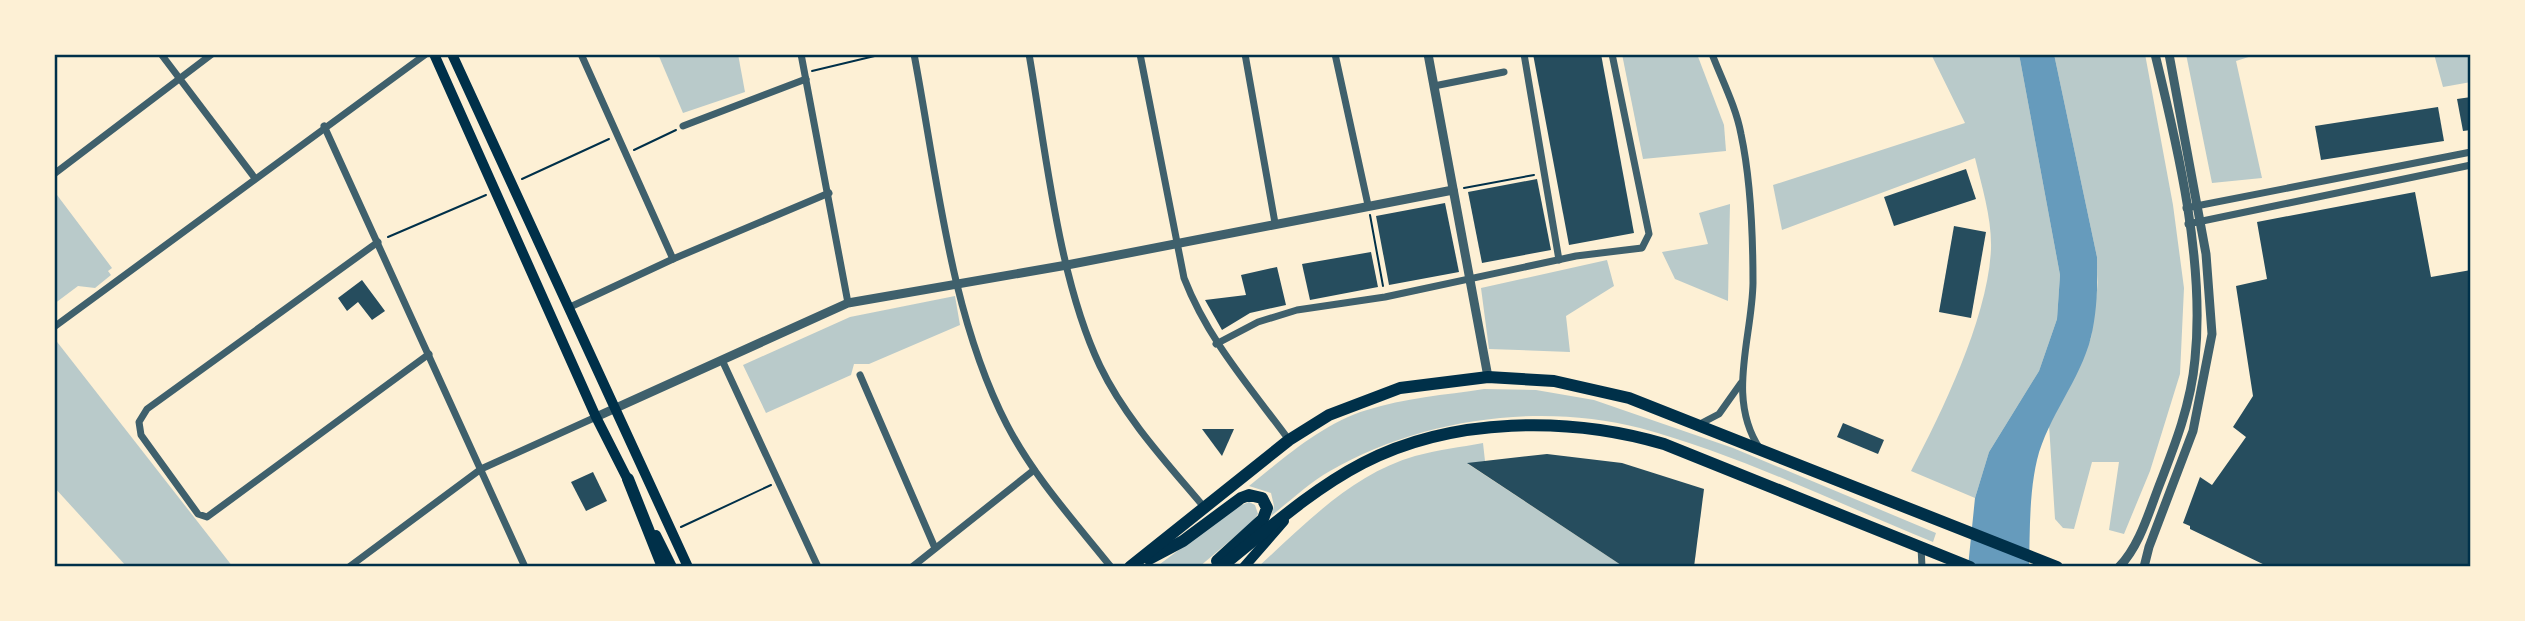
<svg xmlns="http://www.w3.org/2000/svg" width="2525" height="621" viewBox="0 0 2525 621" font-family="Figtree,sans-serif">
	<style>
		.green { fill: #b9caca }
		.water { fill: #669bbc }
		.building { fill: #264d5e }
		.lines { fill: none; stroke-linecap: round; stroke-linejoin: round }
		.path { stroke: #003049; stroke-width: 2 }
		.minor { stroke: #3f606c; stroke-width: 7 }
		.tertiary { stroke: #3f606c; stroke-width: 9 }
		.primary { stroke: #003049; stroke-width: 10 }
		.trunk { stroke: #003049; stroke-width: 12 }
		.neatline { fill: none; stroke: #003049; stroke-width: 2.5 }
	</style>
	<rect width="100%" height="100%" fill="#fdf0d5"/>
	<g class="green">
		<polygon points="658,54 738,54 745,92 683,113"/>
		<polygon points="1622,54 1697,54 1724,125 1726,151 1643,159"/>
		<path d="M 1931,54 L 2019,54 L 2060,275 L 2057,319 L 2039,371 L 1989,452 L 1975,498 L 1911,471 C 1943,410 1988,317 1991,249 C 1992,219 1982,187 1975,158 L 1782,230 L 1773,185 L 1965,123 Z"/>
		<polygon points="2054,54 2145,54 2173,205 2184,288 2180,374 2150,471 2124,534 2109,530 2119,462 2092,462 2074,529 2063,528 2055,519 2049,425 2091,338 2098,282 2097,257"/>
		<polygon points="2186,54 2258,54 2236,61 2262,178 2212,183"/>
		<polygon points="2434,54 2471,54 2471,82 2443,87"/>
		<polygon points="54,191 112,268 108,271 111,275 95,288 78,286 54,304"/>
		<polygon points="1730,204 1728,301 1675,279 1662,252 1708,244 1699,213"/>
		<polygon points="1607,260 1614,286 1566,316 1570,352 1489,349 1481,288"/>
		<polygon points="955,296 960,325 869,364 854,364 851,375 766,413 743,365 850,317"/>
		<polygon points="54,338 233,567 127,567 54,487"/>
		<path d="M 1484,389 L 1536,390 L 1594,400 L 1733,448 L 1936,533 L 1933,542 C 1837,503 1740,455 1640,428 C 1539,402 1420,419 1330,471 C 1309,483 1290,501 1271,516 L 1274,506 L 1271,493 L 1249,486 C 1284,458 1323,423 1367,410 C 1404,398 1445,395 1484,389 Z"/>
		<path d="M 1483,443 L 1485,461 L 1468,464 L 1624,567 L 1258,567 C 1304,525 1352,474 1415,456 C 1437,450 1461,447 1483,443 Z"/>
		<polygon points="1249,502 1255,505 1258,514 1252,522 1199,567 1156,567 1235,508"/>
	</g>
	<path class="water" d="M 2019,54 L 2054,54 L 2097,257 C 2098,283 2097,312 2091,337 C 2080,381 2048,416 2037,460 C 2029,494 2030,532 2029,567 L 1968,567 L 1975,498 L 1989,452 L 2039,371 L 2057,319 L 2060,275 Z"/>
	<g class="building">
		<polygon points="1533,54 1601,54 1634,233 1569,245"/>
		<polygon points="2471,97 2471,130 2463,131 2457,99"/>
		<polygon points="2438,107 2444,141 2321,160 2315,126"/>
		<polygon points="1966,169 1976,199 1894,226 1884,197"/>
		<polygon points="1537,179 1551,250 1482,263 1468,192"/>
		<polygon points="2415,192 2431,277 2471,270 2471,567 2269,567 2190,529 2190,526 2183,523 2200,477 2212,485 2246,437 2233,427 2253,396 2236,286 2267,279 2257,222"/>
		<polygon points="1445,203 1459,272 1389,285 1376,216"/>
		<polygon points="1954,226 1986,232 1971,318 1939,312"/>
		<polygon points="1371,252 1378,287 1310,300 1302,264"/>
		<polygon points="1277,267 1286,305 1250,313 1222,330 1205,300 1246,295 1241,275"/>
		<polygon points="362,280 385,311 372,320 358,302 347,311 338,298"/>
		<polygon points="1843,423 1884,440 1878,454 1837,437"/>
		<polygon points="1202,429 1234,429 1222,456"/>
		<polygon points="1547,454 1622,463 1704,489 1694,567 1624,567 1467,463"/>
		<polygon points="593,472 607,501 586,511 571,482"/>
	</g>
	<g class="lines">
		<g class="path">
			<polyline points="812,71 883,54"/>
			<polyline points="634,150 676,130"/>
			<polyline points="522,179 609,139"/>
			<polyline points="1464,188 1534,175"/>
			<polyline points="1370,215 1383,286"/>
			<polyline points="388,237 486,195"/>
			<polyline points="681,527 771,485"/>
		</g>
		<g class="minor">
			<polyline points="161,54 254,177"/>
			<polyline points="581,54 673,259"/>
			<polyline points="801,54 848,303"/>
			<path d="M 914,54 C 937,175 950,315 1007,425 C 1034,477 1075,522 1111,567"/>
			<path d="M 1029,54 C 1046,151 1058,278 1100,366 C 1125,418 1167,463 1204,507"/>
			<path d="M 1140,54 L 1184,278 C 1208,340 1250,387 1289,440"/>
			<polyline points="1245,54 1275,223"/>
			<polyline points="1335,54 1368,205"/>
			<polyline points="1524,54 1559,260"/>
			<path d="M 1712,54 C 1722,80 1736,107 1741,134 C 1751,181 1753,235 1753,283 C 1752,339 1726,398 1760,449"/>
			<polyline points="1434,86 1504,72"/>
			<polyline points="324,126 525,567"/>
			<polyline points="683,126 806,79"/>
			<polyline points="54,174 212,54"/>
			<polyline points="2186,208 2471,152"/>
			<polyline points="2188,224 2471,165"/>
			<polyline points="378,242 147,409 139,422 141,435 198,514 207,517 429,354"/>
			<polyline points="568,308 673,259 829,193"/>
			<polyline points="54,327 426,54"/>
			<polyline points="1216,344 1258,322 1297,310 1385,297 1576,256 1642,248 1649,234 1612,54"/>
			<polyline points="722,360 818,567"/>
			<polyline points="860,375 935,548"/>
			<polyline points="1698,425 1719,414 1741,383"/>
			<polyline points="1921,547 1922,567"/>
			<polyline points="349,567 481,469 596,417"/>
			<polyline points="912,567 1034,470"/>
		</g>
		<g class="tertiary">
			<polyline points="1428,54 1488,377"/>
			<polyline points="596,417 848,303 1067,265 1453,190"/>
			<path d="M 2119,567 C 2139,547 2149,512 2159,486 C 2175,445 2191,404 2195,359 C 2205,262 2178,148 2155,54"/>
			<polyline points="2144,567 2149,547 2193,431 2212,334 2206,254 2169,54"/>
		</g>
		<g class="primary">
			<polyline points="434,54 596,417 631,486"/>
			<polyline points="452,54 688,567"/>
			<polyline points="656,535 672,567"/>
			<polyline points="1244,567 1284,521"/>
		</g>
		<g class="trunk">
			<polyline points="628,479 663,567"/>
			<polyline points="1149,559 1183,541 1241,498 1249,495 1262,498 1267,508 1263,519 1217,561"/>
			<polyline points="1130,567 1289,440 1329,415 1400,388 1488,377 1554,381 1629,398 2057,567"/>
			<path d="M 1221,567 C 1266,531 1311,490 1363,463 C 1452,417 1569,416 1664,444 L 1970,567"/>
		</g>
	</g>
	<rect width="2525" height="621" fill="none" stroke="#fdf0d5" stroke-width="112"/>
	<rect x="56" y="56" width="2413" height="509" class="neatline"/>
</svg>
